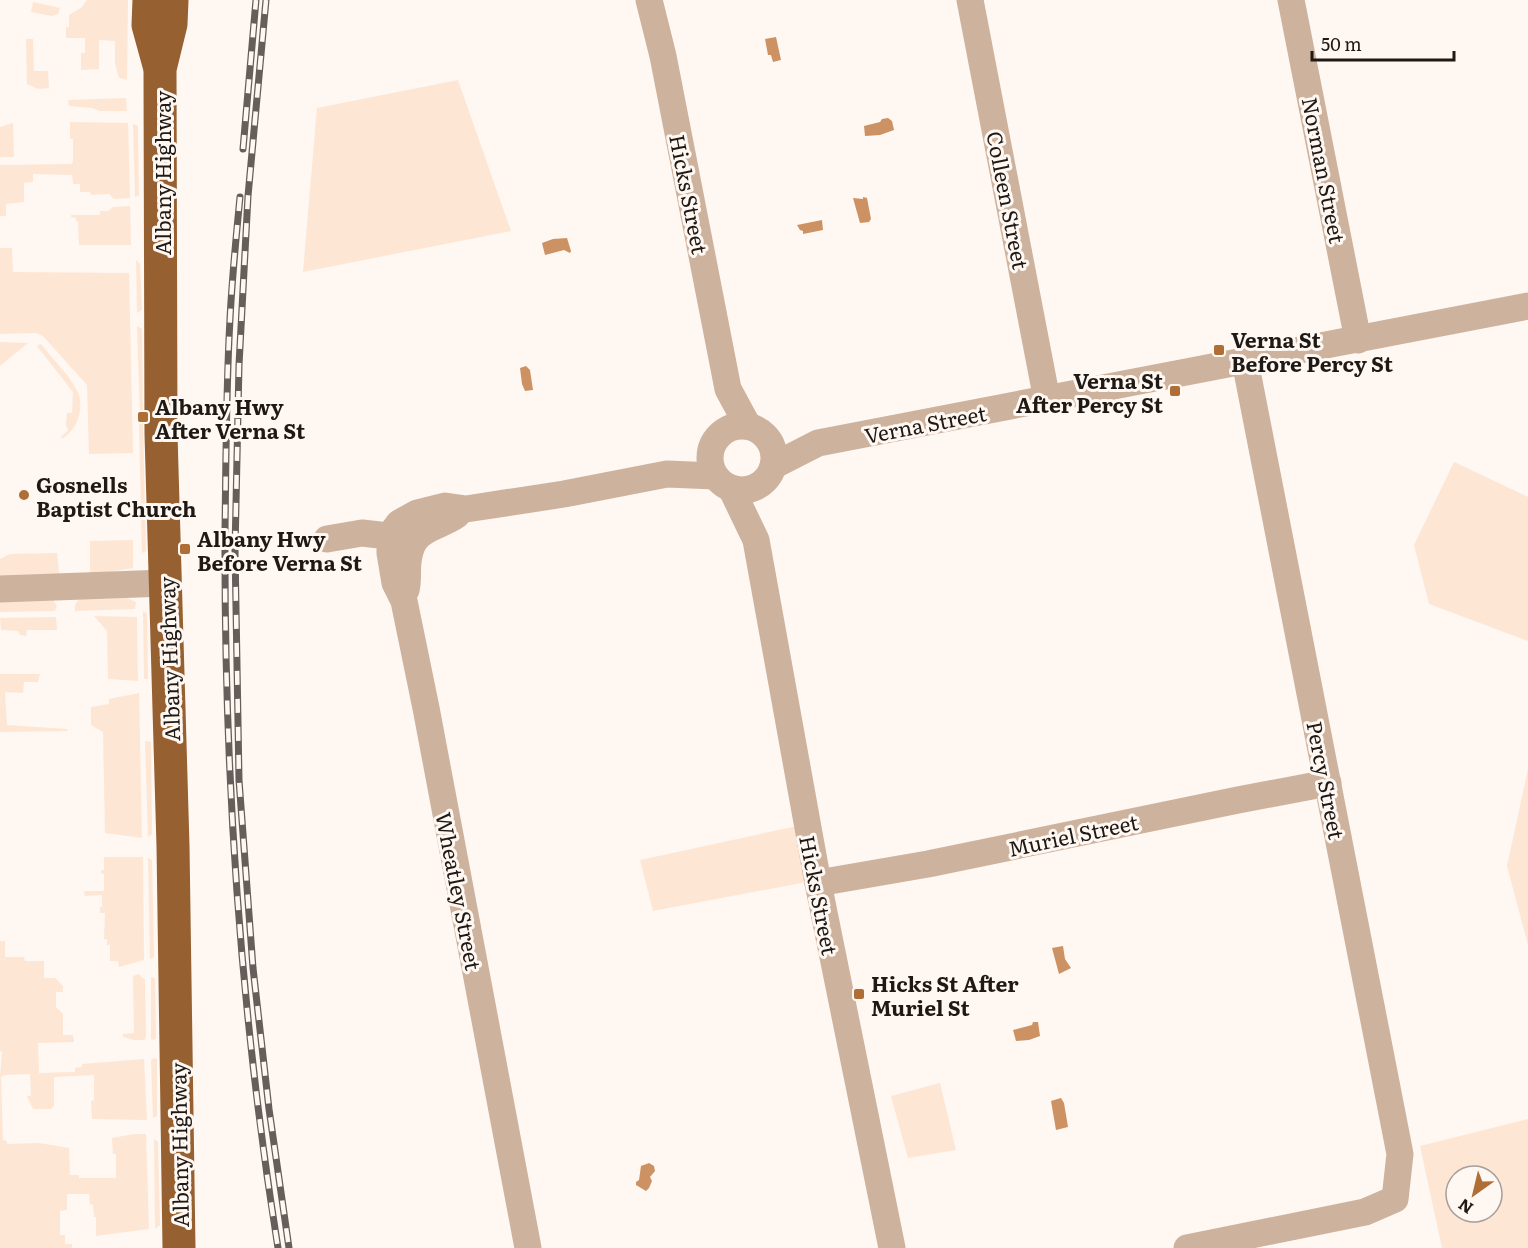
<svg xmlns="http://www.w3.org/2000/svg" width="1528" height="1248" viewBox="0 0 1528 1248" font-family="Literata,serif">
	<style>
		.green { fill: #fee6d4; fill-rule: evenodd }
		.water { fill: #cc9263 }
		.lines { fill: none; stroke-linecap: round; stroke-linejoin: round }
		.minor { stroke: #cdb29e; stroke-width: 27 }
		.highway { stroke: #966031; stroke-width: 33 }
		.rail-casing { stroke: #655e5a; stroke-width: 7 }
		.rail { stroke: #fef7f2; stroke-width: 4.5; stroke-dasharray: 14; stroke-linecap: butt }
		.poi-dot { fill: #ae6e36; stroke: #fef7f2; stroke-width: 2 }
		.labels { text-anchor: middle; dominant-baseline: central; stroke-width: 6; stroke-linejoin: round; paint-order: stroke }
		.street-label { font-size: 21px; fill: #1f1915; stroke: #fef7f2 }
		.poi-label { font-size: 21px; font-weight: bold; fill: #1f1915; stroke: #fef7f2; text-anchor: start }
	</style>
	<rect width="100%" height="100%" fill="#fef7f2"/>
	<g class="green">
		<polygon points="87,0 128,0 127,80 119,78 115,63 115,41 99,40 99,69 81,70 81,53 85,53 85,38 66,38 66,27 69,27 69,15 82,7"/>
		<polygon points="33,2 60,8 58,14 52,16 31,12"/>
		<polygon points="26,39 33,39 34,71 48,71 49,88 38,89 27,84"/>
		<polygon points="458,80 511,231 303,272 317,108"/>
		<polygon points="126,98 127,111 100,111 92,108 69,106 68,100"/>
		<polygon points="70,122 128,123 130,198 114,199 109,194 91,195 90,192 80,192 80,184 73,184 72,175 33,174 33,182 24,183 24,202 6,204 6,216 0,216 0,165 72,164 73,161 73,139 70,139"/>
		<polygon points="13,123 14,157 0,157 0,127"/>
		<polygon points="133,124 138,126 139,195 135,197"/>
		<polygon points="130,206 131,245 79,245 78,221 76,221 76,218 71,217 71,215 100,215 100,211 108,211 113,207"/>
		<polygon points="0,227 0,248 12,248 13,272 129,273 133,453 89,454 87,385 43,336 36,333 0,334"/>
		<polygon points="136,260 140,264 142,310 137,313"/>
		<polygon points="137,326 142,329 143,413 140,415"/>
		<polygon points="0,342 28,343 0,366"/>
		<path d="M 41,344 C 52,359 68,373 76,389 C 86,406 78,429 62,439 L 61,437 L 68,430 L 66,425 L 67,413 L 72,413 L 73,392 L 37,346 Z"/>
		<polygon points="139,424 143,424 146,551 142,553"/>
		<polygon points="1454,462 1528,497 1528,641 1429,604 1414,545"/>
		<polygon points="133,540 133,568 90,575 90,541"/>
		<polygon points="57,553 60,580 0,579 0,559 10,554"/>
		<polygon points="127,598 136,602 135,609 75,611 75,605 79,599"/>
		<polygon points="53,600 57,606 55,611 0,612 0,601"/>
		<polygon points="143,611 147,614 148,679 144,679"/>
		<polygon points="94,616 137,617 138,681 108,679 107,631"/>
		<polygon points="56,617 57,630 27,630 26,636 20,635 18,631 1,630 0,618"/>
		<polygon points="0,674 40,674 38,682 24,682 23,693 5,692 7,725 67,729 68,731 0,732"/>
		<polygon points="139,693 142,838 105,833 103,732 91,725 91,707 109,704 109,699"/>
		<polygon points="145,741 151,742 152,834 148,837"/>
		<polygon points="1528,769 1528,945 1507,866"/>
		<polygon points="797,826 807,882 653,911 640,860"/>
		<polygon points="104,857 143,857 144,960 119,967 118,961 110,961 110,945 107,945 107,939 104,939 105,913 100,913 100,907 102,907 102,895 85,896 84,891 104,891 104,874 101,873 101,870 104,870"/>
		<polygon points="148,858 152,860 154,957 150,959"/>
		<polygon points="0,941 5,941 5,957 24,957 25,961 44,961 44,978 55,978 63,986 63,992 56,992 56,1007 63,1014 63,1035 73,1035 74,1042 38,1043 39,1073 75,1072 75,1068 82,1067 82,1064 144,1059 147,1120 92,1119 91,1101 94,1100 94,1075 54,1077 54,1106 51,1109 33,1109 27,1096 31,1096 30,1074 5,1075 1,1077 3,1140 7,1141 7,1144 39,1143 69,1148 70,1175 79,1175 79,1178 116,1178 116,1154 113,1154 112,1138 134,1134 146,1134 149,1229 96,1236 96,1217 94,1217 93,1205 90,1204 89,1194 67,1194 67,1210 60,1211 60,1235 65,1235 65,1244 72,1244 72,1248 0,1248 0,1076 2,1052 0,1051"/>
		<polygon points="139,974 142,978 145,979 146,1035 145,1040 134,1040 123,1037 123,1034 134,1033 133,976"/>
		<polygon points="151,977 155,978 156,1038 154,1040 151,1039"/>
		<polygon points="154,1058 157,1059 157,1116 153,1118 151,1060"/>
		<polygon points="940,1083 956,1150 908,1158 891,1096"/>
		<path d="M 1528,1119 L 1528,1248 L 1442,1248 L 1420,1146 ZM 1456,1176 L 1492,1176 L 1492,1212 L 1456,1212 Z"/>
		<polygon points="154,1139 158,1142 160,1225 155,1229"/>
	</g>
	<g class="water">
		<polygon points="776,37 781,60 773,62 771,55 768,55 765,39"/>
		<polygon points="888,118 892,121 894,130 880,135 865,136 864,126 880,122 882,119"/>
		<polygon points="863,197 867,198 871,219 869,222 860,223 853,198 863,199"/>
		<polygon points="822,220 823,230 803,234 803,231 800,230 797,225"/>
		<polygon points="567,238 571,251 570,253 564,250 545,255 542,243 553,239"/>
		<polygon points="526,366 530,370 533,390 525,391 522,384 520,368"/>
		<polygon points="1063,946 1065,959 1071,968 1059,974 1052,948"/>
		<polygon points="1033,1022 1038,1022 1040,1036 1029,1040 1016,1041 1013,1030 1032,1025"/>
		<polygon points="1061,1098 1064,1103 1068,1127 1056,1130 1051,1101"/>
		<polygon points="649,1163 654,1166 655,1171 650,1177 652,1181 649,1188 646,1191 636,1185 636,1182 639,1180 641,1166"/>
	</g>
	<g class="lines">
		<g class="minor">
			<polyline points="649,0 663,56 728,389 748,426"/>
			<polyline points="970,0 1047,400"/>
			<polyline points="1291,0 1358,340"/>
			<circle cx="742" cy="458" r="32"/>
			<polyline points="773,466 818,443 1528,306"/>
			<polyline points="731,488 756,540 818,883 892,1248"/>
			<polyline points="390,535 390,553 395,583 404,601 426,708 528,1248"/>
			<polyline points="390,535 399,523 417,513 445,506 466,509 564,494 667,474 715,476"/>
			<polyline points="327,539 362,533 406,538"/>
			<polyline points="0,589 166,583"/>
			<path d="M 406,590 C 409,579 406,568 409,556 C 414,527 437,529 457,515"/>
			<polyline points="818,883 928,864 1238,800 1328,783"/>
			<polyline points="1187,1248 1365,1212 1395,1199 1400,1154 1245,361"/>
		</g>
		<g class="highway">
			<polyline points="149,0 148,25 159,65"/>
			<polyline points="172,0 171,24 160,69 161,434 173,846 179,1248"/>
		</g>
		<defs>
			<g id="rail">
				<polyline points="266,0 248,196 239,365 235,550 239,780 253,968 269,1109 289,1248"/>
				<polyline points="243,149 256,0"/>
				<path d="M 240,197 C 236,238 232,278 230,319 C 226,389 226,460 225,531 C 224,770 240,1011 278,1248"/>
			</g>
		</defs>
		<use href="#rail" class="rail-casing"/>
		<use href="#rail" class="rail"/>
	</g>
	<g class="poi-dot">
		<rect x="1213" y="344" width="12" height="12" rx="3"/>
		<rect x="1169" y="385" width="12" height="12" rx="3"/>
		<rect x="137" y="411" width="12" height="12" rx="3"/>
		<circle cx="24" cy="495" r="6"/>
		<rect x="179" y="543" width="12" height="12" rx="3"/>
		<rect x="853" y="988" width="12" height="12" rx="3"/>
	</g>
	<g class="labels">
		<g class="street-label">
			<text transform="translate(1325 170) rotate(79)">Norman Street</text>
			<text transform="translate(161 173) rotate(-90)">Albany Highway</text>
			<text transform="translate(690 194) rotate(79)">Hicks Street</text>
			<text transform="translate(1009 200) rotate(79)">Colleen Street</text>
			<text transform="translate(925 423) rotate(-11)">Verna Street</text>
			<text transform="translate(168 659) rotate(-92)">Albany Highway</text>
			<text transform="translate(1327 780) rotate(79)">Percy Street</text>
			<text transform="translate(1073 834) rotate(-12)">Muriel Street</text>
			<text transform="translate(460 891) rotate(79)">Wheatley Street</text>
			<text transform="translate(820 895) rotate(79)">Hicks Street</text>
			<text transform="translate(178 1145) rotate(-91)">Albany Highway</text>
		</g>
		<g class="poi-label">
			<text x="1231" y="338">Verna St<tspan x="1231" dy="24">Before Percy St</tspan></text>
			<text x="1163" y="379" text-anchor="end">Verna St<tspan x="1163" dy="24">After Percy St</tspan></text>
			<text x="155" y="405">Albany Hwy<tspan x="155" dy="24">After Verna St</tspan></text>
			<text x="36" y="483">Gosnells<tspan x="36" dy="24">Baptist Church</tspan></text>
			<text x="197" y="537">Albany Hwy<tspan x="197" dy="24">Before Verna St</tspan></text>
			<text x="871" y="982">Hicks St After<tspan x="871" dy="24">Muriel St</tspan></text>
		</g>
	</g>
	<g transform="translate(1474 1194) rotate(214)"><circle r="28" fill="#fef7f2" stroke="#a59e9a" stroke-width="1.5"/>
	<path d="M0-4.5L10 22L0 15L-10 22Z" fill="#ae6e36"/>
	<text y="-9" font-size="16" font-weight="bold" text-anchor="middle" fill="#1f1915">N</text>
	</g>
	<path d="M1312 51v9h142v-9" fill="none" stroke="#1f1915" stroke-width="3"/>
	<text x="1321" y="51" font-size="18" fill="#1f1915" stroke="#fef7f2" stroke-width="4.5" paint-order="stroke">50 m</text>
</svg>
